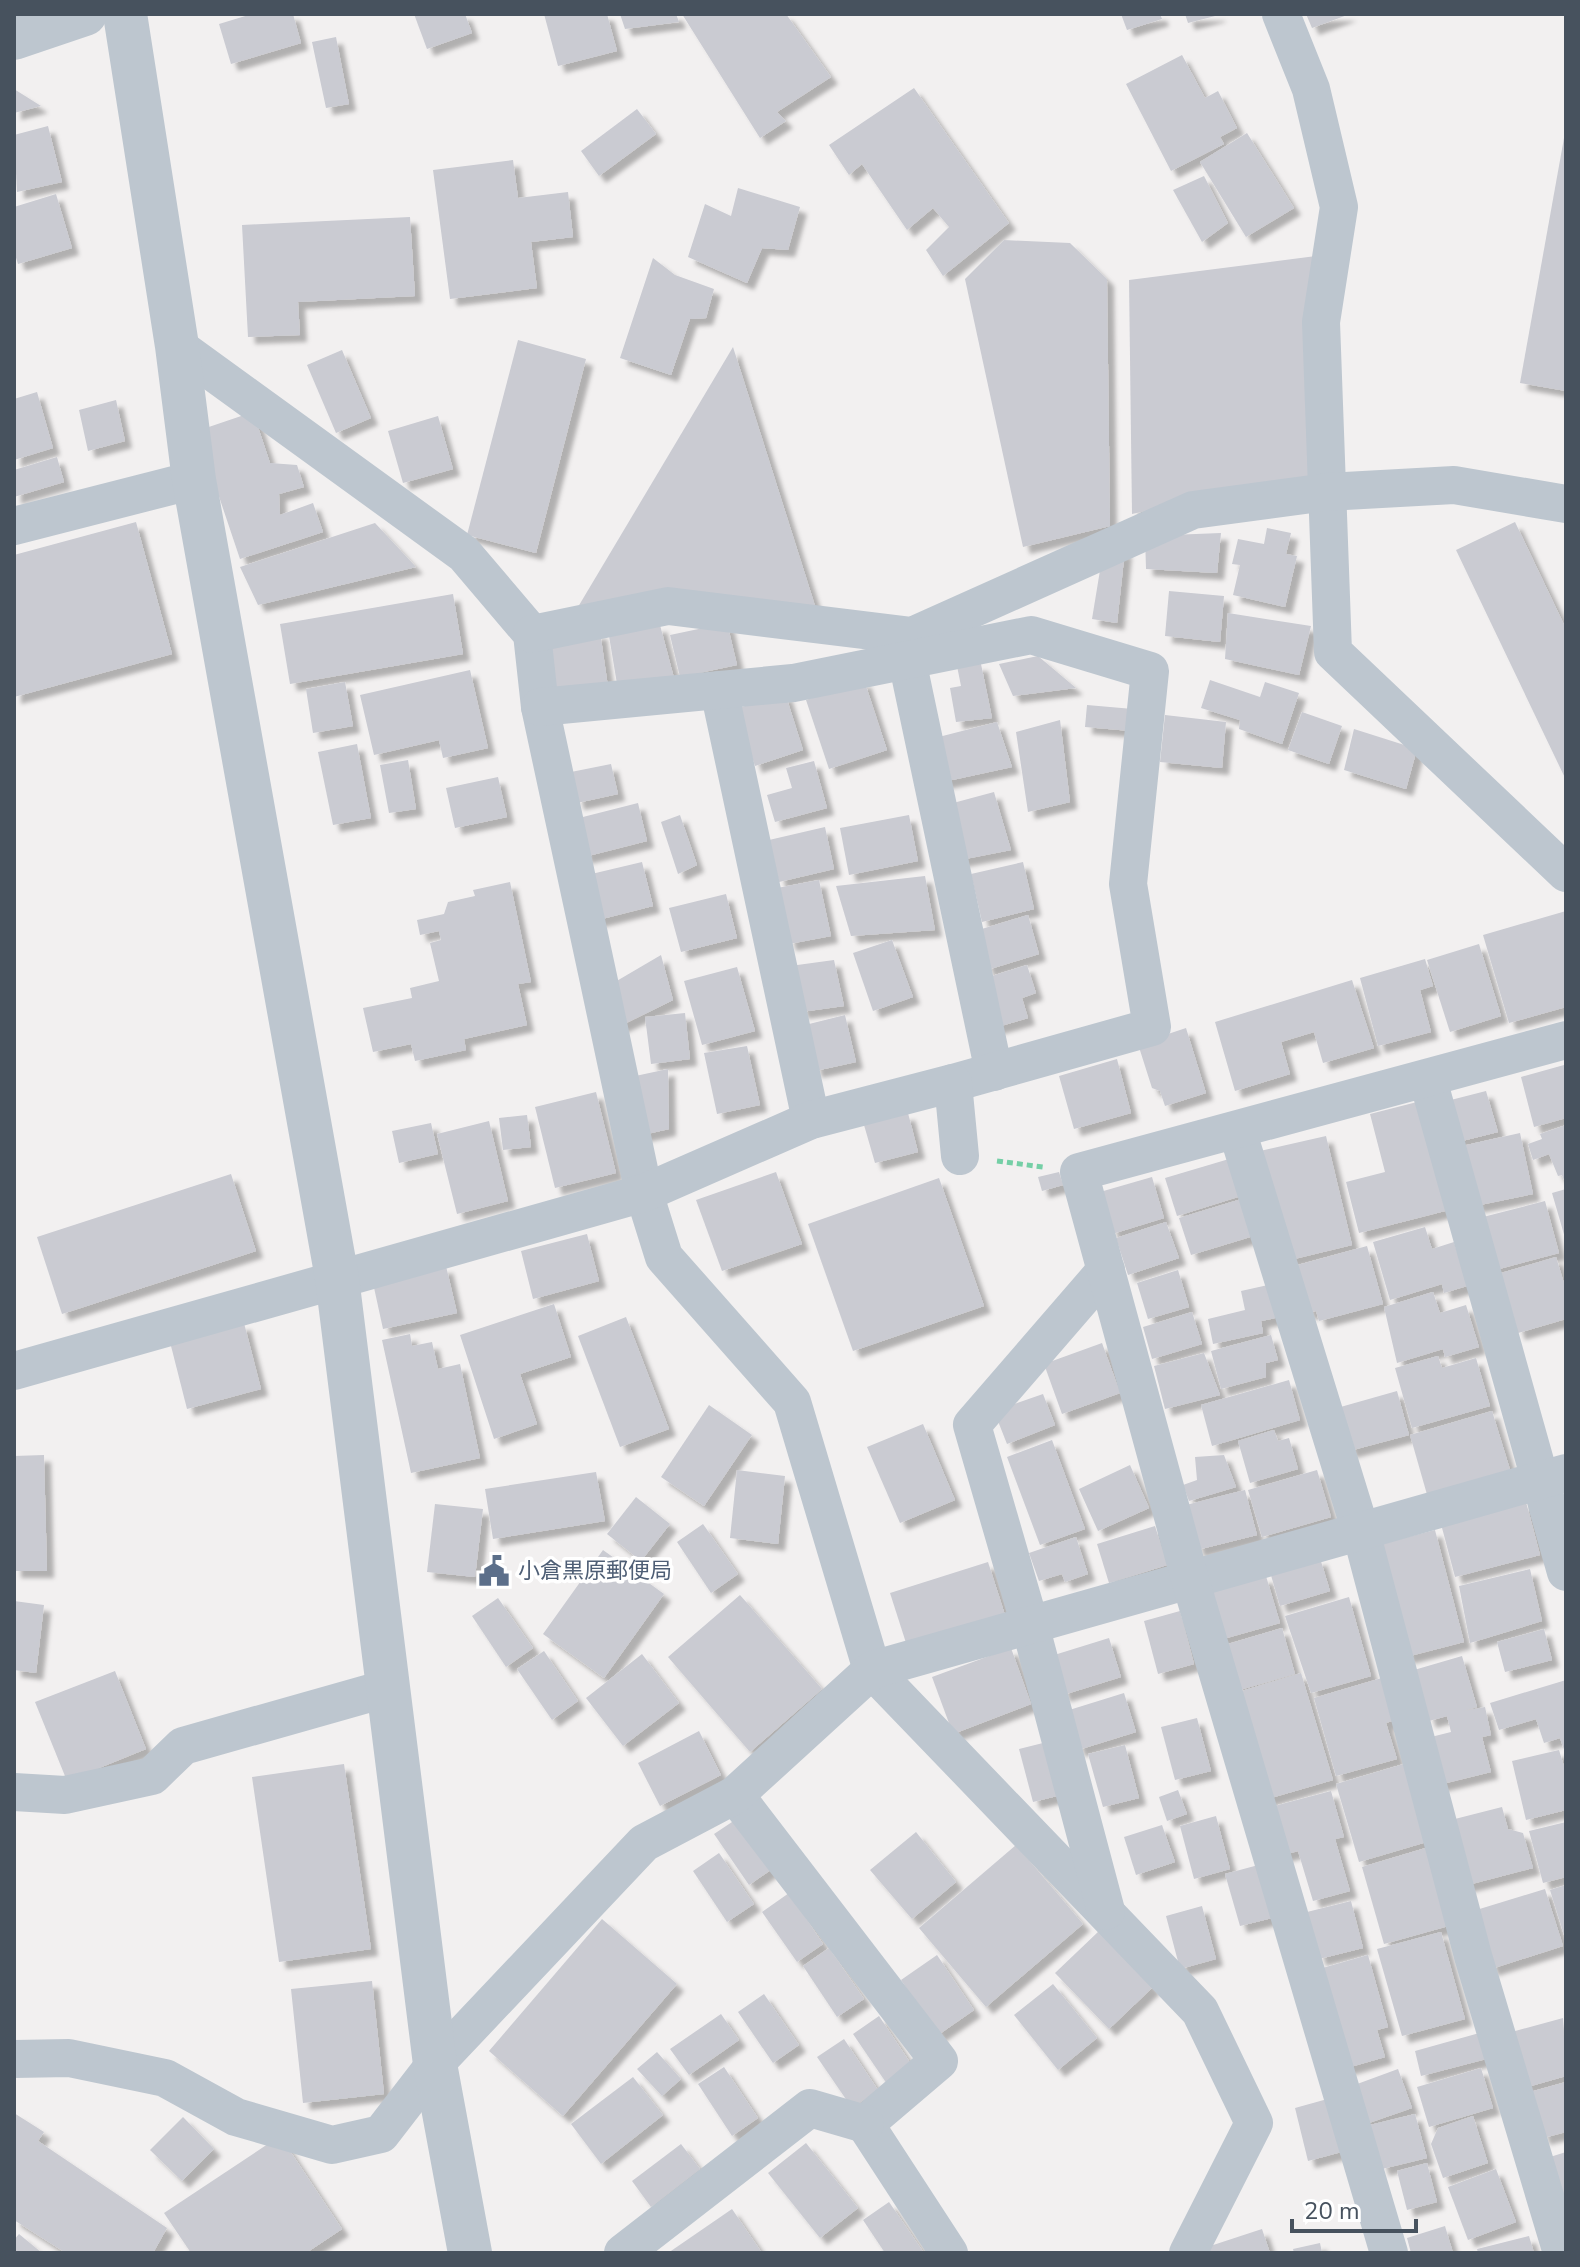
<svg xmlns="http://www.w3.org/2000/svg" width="1580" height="2267" viewBox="0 0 1580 2267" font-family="'Nunito Sans','Noto Sans JP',sans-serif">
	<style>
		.building { fill: #cacbd2; filter: url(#shadow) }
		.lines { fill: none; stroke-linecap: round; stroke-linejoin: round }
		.path { stroke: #75cfa6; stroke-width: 5; stroke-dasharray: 6 4; stroke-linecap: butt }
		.minor { stroke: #bdc6cf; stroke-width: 38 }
		.tertiary { stroke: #bdc6cf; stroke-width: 44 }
		.labels { text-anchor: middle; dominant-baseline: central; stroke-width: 7; stroke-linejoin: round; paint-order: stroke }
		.service-label { font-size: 22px; fill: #4e5e75; stroke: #fff; text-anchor: start }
	</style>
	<defs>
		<filter id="shadow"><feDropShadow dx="7" dy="7" stdDeviation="2" flood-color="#0004"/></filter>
	</defs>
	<rect width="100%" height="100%" fill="#f2f0f0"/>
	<g class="building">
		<polygon points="252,14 293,14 301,43 231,64 219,24"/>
		<polygon points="414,14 465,14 472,33 427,49"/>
		<polygon points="544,14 607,14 617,51 558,66"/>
		<polygon points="620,14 676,14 679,22 625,29"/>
		<polygon points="682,14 786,14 831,77 777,112 786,121 760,138"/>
		<polygon points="1121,14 1160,14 1162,19 1127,30"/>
		<polygon points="1185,14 1219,14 1219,15 1188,23"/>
		<polygon points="1306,14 1350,14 1312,28"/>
		<polygon points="336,37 349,104 326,108 312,42"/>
		<polygon points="1182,55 1205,98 1218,91 1237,128 1220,137 1224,144 1171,171 1126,84"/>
		<polygon points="914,88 1009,223 943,276 926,250 949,227 933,208 907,230 862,164 849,175 829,145"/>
		<polygon points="14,89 41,106 14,113"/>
		<polygon points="637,109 656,134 599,176 581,151"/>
		<polygon points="48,126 62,182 17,192 14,135"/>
		<polygon points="1247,133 1294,208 1246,237 1200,162"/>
		<polygon points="1564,138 1566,138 1566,391 1520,383"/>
		<polygon points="513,160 518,198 568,192 573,237 531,242 537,288 450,299 433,170"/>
		<polygon points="1204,176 1228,223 1202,242 1173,190"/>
		<polygon points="738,188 800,207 788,250 762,248 747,283 688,257 705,204 731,216"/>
		<polygon points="56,194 72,248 18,264 14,251 14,207"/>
		<polygon points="410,217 415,296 298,302 300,335 248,337 242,225"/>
		<polygon points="1004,240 1070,243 1107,279 1110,526 1023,547 965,279"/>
		<polygon points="1316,256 1315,474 1132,514 1129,280"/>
		<polygon points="653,258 675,275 714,289 706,318 690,319 671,375 620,358"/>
		<polygon points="518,340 586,359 536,553 467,535"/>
		<polygon points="733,347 816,609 578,607"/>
		<polygon points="342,350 371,418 336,433 307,365"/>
		<polygon points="37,392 53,448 14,460 14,399"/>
		<polygon points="116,400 125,441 88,451 79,410"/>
		<polygon points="253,412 270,463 297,465 304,487 279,494 280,515 313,503 323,532 240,559 197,431"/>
		<polygon points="438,416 453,469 403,483 388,431"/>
		<polygon points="57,457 64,482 14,497 14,470"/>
		<polygon points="136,522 172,654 14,697 14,555"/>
		<polygon points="1515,522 1566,629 1566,780 1456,550"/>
		<polygon points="375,523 416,567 258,605 240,567"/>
		<polygon points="1267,528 1291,533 1286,554 1297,556 1285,607 1233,595 1240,565 1232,564 1238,539 1264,544"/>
		<polygon points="1221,533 1217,573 1146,569 1145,536"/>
		<polygon points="1125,550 1117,623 1092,619 1103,552"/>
		<polygon points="1169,591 1224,596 1220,642 1165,636"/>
		<polygon points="453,594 463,654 290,684 280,624"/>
		<polygon points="1228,613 1311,626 1299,675 1225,659"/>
		<polygon points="727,623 737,665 680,677 670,635"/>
		<polygon points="660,625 675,682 618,690 609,636"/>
		<polygon points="600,632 609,694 549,700 541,639"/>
		<polygon points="1038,656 1076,688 1013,696 999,664"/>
		<polygon points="981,664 992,718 956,722 950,688 961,686 957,666"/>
		<polygon points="470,670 488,748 443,758 439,740 374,755 360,695"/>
		<polygon points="864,680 887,750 829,769 806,700"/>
		<polygon points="1210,680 1260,697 1265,682 1299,693 1282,744 1239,729 1240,720 1201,708"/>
		<polygon points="345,682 353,726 313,733 306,689"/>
		<polygon points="785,693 803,750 755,766 736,709"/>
		<polygon points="1087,705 1133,709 1131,731 1085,727"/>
		<polygon points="1302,712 1342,726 1329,764 1288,750"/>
		<polygon points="1165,715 1226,722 1222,768 1160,762"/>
		<polygon points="1060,720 1070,802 1028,812 1016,732"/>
		<polygon points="997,722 1012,767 943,782 931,739"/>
		<polygon points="1354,729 1417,749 1406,789 1344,770"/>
		<polygon points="357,744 371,818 333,825 318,752"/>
		<polygon points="408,760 416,809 389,813 380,765"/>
		<polygon points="814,761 827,808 775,822 767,795 792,788 786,768"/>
		<polygon points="611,764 618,794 577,803 571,772"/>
		<polygon points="498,777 507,817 455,828 446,788"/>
		<polygon points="994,792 1011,850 955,861 942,806"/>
		<polygon points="638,803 647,841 584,857 575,819"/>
		<polygon points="680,815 697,865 678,874 661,822"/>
		<polygon points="909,815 918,861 849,875 840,828"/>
		<polygon points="825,827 834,869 779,882 769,840"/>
		<polygon points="642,862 653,906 594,921 583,876"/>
		<polygon points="1023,862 1034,909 982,922 971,874"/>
		<polygon points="925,876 935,930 851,936 836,886"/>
		<polygon points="819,880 831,936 789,944 777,888"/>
		<polygon points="510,882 531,982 518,984 527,1025 464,1039 466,1050 415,1061 411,1044 373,1052 363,1008 412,998 410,988 439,981 430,943 441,940 439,931 420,935 417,920 444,914 448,902 475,896 473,890"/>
		<polygon points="726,894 737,938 681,952 669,908"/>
		<polygon points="1566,911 1566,1007 1509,1023 1483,935"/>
		<polygon points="1028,915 1039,954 987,970 975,931"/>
		<polygon points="892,940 913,997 873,1011 853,953"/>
		<polygon points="1479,944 1501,1016 1450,1032 1427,960"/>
		<polygon points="661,955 673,1000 616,1028 603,989"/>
		<polygon points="1425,959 1433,986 1420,990 1431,1032 1378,1046 1360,978"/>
		<polygon points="834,960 844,1006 801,1012 790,966"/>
		<polygon points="1027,965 1036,993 1022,998 1028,1018 994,1028 979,980"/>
		<polygon points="737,967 755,1031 702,1045 684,981"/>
		<polygon points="1352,980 1374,1048 1323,1063 1314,1032 1281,1042 1290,1074 1235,1091 1215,1022"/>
		<polygon points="685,1013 690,1059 651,1064 645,1017"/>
		<polygon points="845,1015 856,1062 815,1071 805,1025"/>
		<polygon points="1186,1028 1206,1093 1165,1106 1160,1091 1152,1088 1138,1044"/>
		<polygon points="747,1046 760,1105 717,1114 704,1053"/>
		<polygon points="1117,1059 1131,1113 1074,1129 1059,1076"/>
		<polygon points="1564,1065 1566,1118 1534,1127 1521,1077"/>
		<polygon points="668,1069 669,1129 638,1136 626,1078"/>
		<polygon points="1486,1091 1498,1132 1454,1143 1443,1102"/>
		<polygon points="596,1092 616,1173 555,1188 535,1107"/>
		<polygon points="1417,1102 1445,1211 1359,1233 1346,1182 1385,1172 1370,1114"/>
		<polygon points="908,1113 918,1152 875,1163 864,1125"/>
		<polygon points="527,1115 531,1147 503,1150 499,1118"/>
		<polygon points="489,1121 508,1201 457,1214 437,1134"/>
		<polygon points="431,1123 438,1154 399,1163 392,1131"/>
		<polygon points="1566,1125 1566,1184 1562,1175 1558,1176 1549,1154 1533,1160 1528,1144 1542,1139 1540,1134"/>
		<polygon points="1520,1133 1533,1194 1475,1206 1462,1146"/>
		<polygon points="1326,1136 1352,1245 1286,1261 1260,1151"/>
		<polygon points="1229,1159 1241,1196 1177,1216 1165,1178"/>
		<polygon points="776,1172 802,1244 722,1271 696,1200"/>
		<polygon points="1059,1172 1063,1185 1042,1191 1038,1177"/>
		<polygon points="231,1174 256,1251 62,1314 37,1237"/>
		<polygon points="1152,1177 1164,1218 1112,1234 1100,1192"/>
		<polygon points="939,1178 984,1306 853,1351 808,1224"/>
		<polygon points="1566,1189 1566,1237 1565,1238 1552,1193"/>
		<polygon points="1248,1197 1260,1234 1191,1255 1179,1218"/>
		<polygon points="1545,1201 1559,1253 1488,1272 1483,1217"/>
		<polygon points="1166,1222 1179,1258 1128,1275 1116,1238"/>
		<polygon points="1425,1227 1432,1249 1454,1242 1467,1286 1444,1293 1442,1284 1390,1300 1373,1242"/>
		<polygon points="587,1234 599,1281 533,1299 521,1251"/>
		<polygon points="1367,1246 1383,1304 1319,1321 1316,1311 1307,1313 1294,1266"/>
		<polygon points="1556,1257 1566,1290 1566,1319 1518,1333 1501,1273"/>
		<polygon points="446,1266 457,1313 383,1329 373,1283"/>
		<polygon points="1178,1270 1189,1307 1148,1319 1137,1283"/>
		<polygon points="1268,1285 1275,1318 1261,1321 1263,1333 1213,1344 1208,1319 1245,1310 1241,1291"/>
		<polygon points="1433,1292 1440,1313 1466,1305 1479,1347 1445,1357 1443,1349 1397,1363 1384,1307"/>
		<polygon points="554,1304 571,1357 520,1374 537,1424 494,1439 460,1335"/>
		<polygon points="1192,1312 1202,1344 1152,1359 1143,1327"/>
		<polygon points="626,1317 669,1429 620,1447 578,1336"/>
		<polygon points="244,1323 261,1389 187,1409 170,1342"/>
		<polygon points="410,1334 412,1346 432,1342 438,1369 460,1364 480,1458 411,1473 382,1340"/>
		<polygon points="1271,1335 1278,1360 1266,1363 1266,1377 1221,1389 1211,1351"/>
		<polygon points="1102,1343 1120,1393 1062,1414 1044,1364"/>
		<polygon points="1204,1353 1220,1395 1165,1409 1154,1366"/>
		<polygon points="1438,1356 1442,1368 1476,1358 1490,1406 1412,1428 1395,1368"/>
		<polygon points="1289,1380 1300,1420 1212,1446 1201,1405"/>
		<polygon points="1397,1391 1409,1435 1349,1451 1337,1408"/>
		<polygon points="1043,1394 1055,1425 1007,1444 994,1411"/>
		<polygon points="709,1405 752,1435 704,1506 661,1477"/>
		<polygon points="1492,1411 1511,1473 1428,1498 1410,1435"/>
		<polygon points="923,1424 955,1500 900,1523 867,1447"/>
		<polygon points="1274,1430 1278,1441 1289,1438 1298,1469 1250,1483 1238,1441"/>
		<polygon points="1052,1440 1085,1529 1040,1545 1007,1457"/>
		<polygon points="44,1455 47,1571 14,1571 14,1456"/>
		<polygon points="1224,1455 1236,1487 1189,1501 1183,1485 1197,1480 1195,1457"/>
		<polygon points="1130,1465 1149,1508 1098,1531 1079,1489"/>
		<polygon points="737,1470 785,1476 778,1544 730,1538"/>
		<polygon points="1317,1470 1331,1517 1262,1537 1248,1490"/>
		<polygon points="596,1472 605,1521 493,1539 485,1489"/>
		<polygon points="1245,1490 1257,1535 1197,1550 1186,1505"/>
		<polygon points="636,1497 670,1524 641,1561 607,1534"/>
		<polygon points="1526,1502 1540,1555 1455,1577 1441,1524"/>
		<polygon points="435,1504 483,1509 475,1577 427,1572"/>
		<polygon points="703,1524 738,1574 711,1593 677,1542"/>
		<polygon points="1155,1526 1167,1565 1109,1583 1097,1544"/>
		<polygon points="1435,1530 1464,1642 1406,1657 1377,1545"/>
		<polygon points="1076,1537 1088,1574 1065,1582 1062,1574 1039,1581 1029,1553"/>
		<polygon points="603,1550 664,1594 604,1678 543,1634"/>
		<polygon points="1320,1558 1330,1591 1280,1606 1270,1572"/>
		<polygon points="988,1562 1005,1615 907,1646 890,1593"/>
		<polygon points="1530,1569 1542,1621 1470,1643 1459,1586"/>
		<polygon points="1266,1576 1280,1623 1216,1641 1203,1594"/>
		<polygon points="740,1595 822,1689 750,1752 668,1657"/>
		<polygon points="1349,1597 1371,1676 1311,1693 1285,1616"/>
		<polygon points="498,1598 533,1648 506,1667 472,1616"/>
		<polygon points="14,1601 44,1605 36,1673 14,1670"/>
		<polygon points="1180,1611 1194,1664 1158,1674 1144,1621"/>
		<polygon points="1282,1628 1295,1674 1236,1691 1228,1644"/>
		<polygon points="1544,1629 1552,1660 1505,1672 1497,1642"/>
		<polygon points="1109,1638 1121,1677 1063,1695 1051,1656"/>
		<polygon points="1011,1648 1031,1704 953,1734 932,1677"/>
		<polygon points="544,1651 578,1701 552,1720 517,1669"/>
		<polygon points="642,1654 679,1703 623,1746 586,1698"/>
		<polygon points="1462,1656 1477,1707 1464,1711 1485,1707 1491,1735 1482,1737 1491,1772 1434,1786 1423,1739 1451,1732 1447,1716 1429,1721 1414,1670"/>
		<polygon points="115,1671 146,1749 67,1781 35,1702"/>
		<polygon points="1301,1673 1333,1780 1264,1800 1232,1694"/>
		<polygon points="1385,1677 1398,1719 1386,1723 1397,1759 1336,1776 1314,1698"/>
		<polygon points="1566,1680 1566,1755 1560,1738 1544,1743 1536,1719 1499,1730 1490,1703"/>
		<polygon points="1124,1693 1136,1732 1078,1750 1066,1711"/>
		<polygon points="1197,1718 1211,1771 1175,1780 1161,1727"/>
		<polygon points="699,1731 721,1775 660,1806 638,1763"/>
		<polygon points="1055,1740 1069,1793 1033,1802 1019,1749"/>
		<polygon points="1125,1745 1139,1798 1103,1807 1088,1754"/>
		<polygon points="1559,1750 1566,1773 1566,1810 1526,1820 1512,1761"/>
		<polygon points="1407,1763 1430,1841 1359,1862 1336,1784"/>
		<polygon points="344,1764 371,1949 279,1962 252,1777"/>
		<polygon points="1178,1790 1187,1814 1167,1821 1159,1797"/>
		<polygon points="1331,1791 1344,1837 1335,1839 1350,1891 1313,1901 1298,1851 1276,1857 1263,1809"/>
		<polygon points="1502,1807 1508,1829 1523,1833 1533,1868 1464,1886 1447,1821"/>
		<polygon points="741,1816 775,1867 749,1885 714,1834"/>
		<polygon points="1216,1816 1230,1869 1194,1879 1180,1826"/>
		<polygon points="1566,1822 1566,1877 1543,1883 1529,1831"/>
		<polygon points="1162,1825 1175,1862 1136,1875 1124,1837"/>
		<polygon points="916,1832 956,1882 912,1919 870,1870"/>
		<polygon points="1016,1845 1083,1924 986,2007 919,1928"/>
		<polygon points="1429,1847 1452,1925 1384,1944 1362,1867"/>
		<polygon points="719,1853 754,1904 727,1922 693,1871"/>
		<polygon points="1262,1864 1276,1917 1240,1926 1225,1874"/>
		<polygon points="1566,1885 1566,1937 1565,1938 1550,1890"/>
		<polygon points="1545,1889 1563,1946 1491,1969 1473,1911"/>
		<polygon points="789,1893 823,1944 797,1962 762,1912"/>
		<polygon points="1351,1901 1363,1948 1319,1959 1307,1912"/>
		<polygon points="1202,1906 1216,1959 1180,1969 1166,1916"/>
		<polygon points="602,1919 677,1984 563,2116 489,2051"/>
		<polygon points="1099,1931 1153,1987 1109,2029 1055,1973"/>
		<polygon points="1441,1932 1465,2019 1402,2036 1377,1949"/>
		<polygon points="829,1948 864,1999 837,2017 803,1966"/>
		<polygon points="937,1955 974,2010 938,2035 901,1980"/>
		<polygon points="1368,1955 1388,2027 1377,2030 1385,2057 1340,2070 1312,1971"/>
		<polygon points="372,1981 384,2094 303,2103 291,1989"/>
		<polygon points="1053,1984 1097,2038 1058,2070 1014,2015"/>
		<polygon points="764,1994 799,2045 773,2063 738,2012"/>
		<polygon points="721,2014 739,2040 689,2075 670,2049"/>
		<polygon points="879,2016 913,2067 887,2084 853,2034"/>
		<polygon points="1563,2018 1566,2076 1524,2088 1508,2033"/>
		<polygon points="1483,2032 1490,2058 1421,2076 1415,2051"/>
		<polygon points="844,2039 878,2090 852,2108 817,2057"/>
		<polygon points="657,2052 681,2079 662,2096 637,2069"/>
		<polygon points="724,2067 758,2118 732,2136 698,2084"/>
		<polygon points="1481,2068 1493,2108 1429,2127 1417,2087"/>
		<polygon points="1398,2069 1412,2108 1363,2125 1349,2087"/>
		<polygon points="633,2077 663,2115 601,2164 571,2124"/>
		<polygon points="1566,2082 1566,2132 1543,2138 1530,2092"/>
		<polygon points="1331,2098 1345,2151 1308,2161 1295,2108"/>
		<polygon points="14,2113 44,2132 38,2141 167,2228 153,2253 66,2253 14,2220"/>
		<polygon points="1415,2114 1427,2158 1382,2169 1370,2125"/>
		<polygon points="1473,2116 1488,2163 1443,2178 1431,2144 1438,2128"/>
		<polygon points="183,2117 214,2149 182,2181 150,2150"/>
		<polygon points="280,2136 342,2229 306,2253 191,2253 164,2213"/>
		<polygon points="806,2143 858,2208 820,2238 768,2173"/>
		<polygon points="681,2144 700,2169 651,2207 632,2181"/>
		<polygon points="1566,2152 1566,2216 1550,2157"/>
		<polygon points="1427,2163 1437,2202 1407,2210 1397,2171"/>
		<polygon points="1496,2169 1516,2222 1468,2240 1448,2187"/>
		<polygon points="889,2202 924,2253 885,2253 863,2220"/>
		<polygon points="732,2209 762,2253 668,2253"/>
		<polygon points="1445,2226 1453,2253 1411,2253 1407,2238"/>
		<polygon points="1262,2229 1270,2253 1203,2253 1201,2249"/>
		<polygon points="19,2234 42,2253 14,2253 14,2240"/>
		<polygon points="1529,2236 1534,2253 1478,2253 1477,2249"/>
		<polygon points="1320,2243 1322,2253 1294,2253 1293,2249"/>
	</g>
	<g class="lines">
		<polyline class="path" points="997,1161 1043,1167"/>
		<g class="minor">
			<polyline points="1281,14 1311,89 1339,207 1321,322 1333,652 1566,873"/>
			<polyline points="177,346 464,554 532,634 540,707 597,972 644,1193 664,1257 792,1402 872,1670 1200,2011 1254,2123 1188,2253"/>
			<polyline points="14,526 194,480"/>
			<polyline points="532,634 668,606 912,636 1193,510 1327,492 1454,485 1566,504"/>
			<polyline points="907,660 994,1072"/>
			<polyline points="719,690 811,1120"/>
			<polyline points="540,707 793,683 1031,635 1150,671 1128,884 1152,1027 953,1083"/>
			<polyline points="1428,1080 1566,1572"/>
			<polyline points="1237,1130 1361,1532 1473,1956 1562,2253"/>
			<polyline points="1106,1270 972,1425 1030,1625 1106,1911"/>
			<polyline points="14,1371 644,1193 811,1120 953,1083 960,1156"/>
			<polyline points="14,1792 65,1795 152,1776 183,1746 388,1688"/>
			<polyline points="735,1795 939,2061 865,2124 949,2253"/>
			<polyline points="14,2059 69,2058 165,2078 236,2117 332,2145 381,2134 435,2064 644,1843 735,1795 872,1670 1566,1473"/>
			<polyline points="623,2253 810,2108 865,2124"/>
			<polyline points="1389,2253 1190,1579 1079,1172 1566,1040"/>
		</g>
		<g class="tertiary">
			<polyline points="125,14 177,346 194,480 337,1278 435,2064 470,2253"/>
			<polyline points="14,38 85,14"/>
		</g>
	</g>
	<defs>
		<symbol id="civic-bare" viewBox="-9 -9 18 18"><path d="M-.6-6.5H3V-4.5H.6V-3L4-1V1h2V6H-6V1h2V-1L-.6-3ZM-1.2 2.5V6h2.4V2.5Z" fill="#5c6f8a" stroke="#fff" stroke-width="2.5" paint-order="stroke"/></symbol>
	</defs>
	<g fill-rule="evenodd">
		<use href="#civic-bare" x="472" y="1549" width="44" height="44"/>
	</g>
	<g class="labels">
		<g class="service-label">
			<text x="518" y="1571">小倉黒原郵便局</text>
		</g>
	</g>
	<rect width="1580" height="2267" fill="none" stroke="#47525e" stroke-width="32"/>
	<path d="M1292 2219v12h124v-12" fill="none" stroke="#47525e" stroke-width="4"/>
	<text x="1304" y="2219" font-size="24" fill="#47525e" stroke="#ffffff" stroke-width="6" paint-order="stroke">20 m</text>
</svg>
